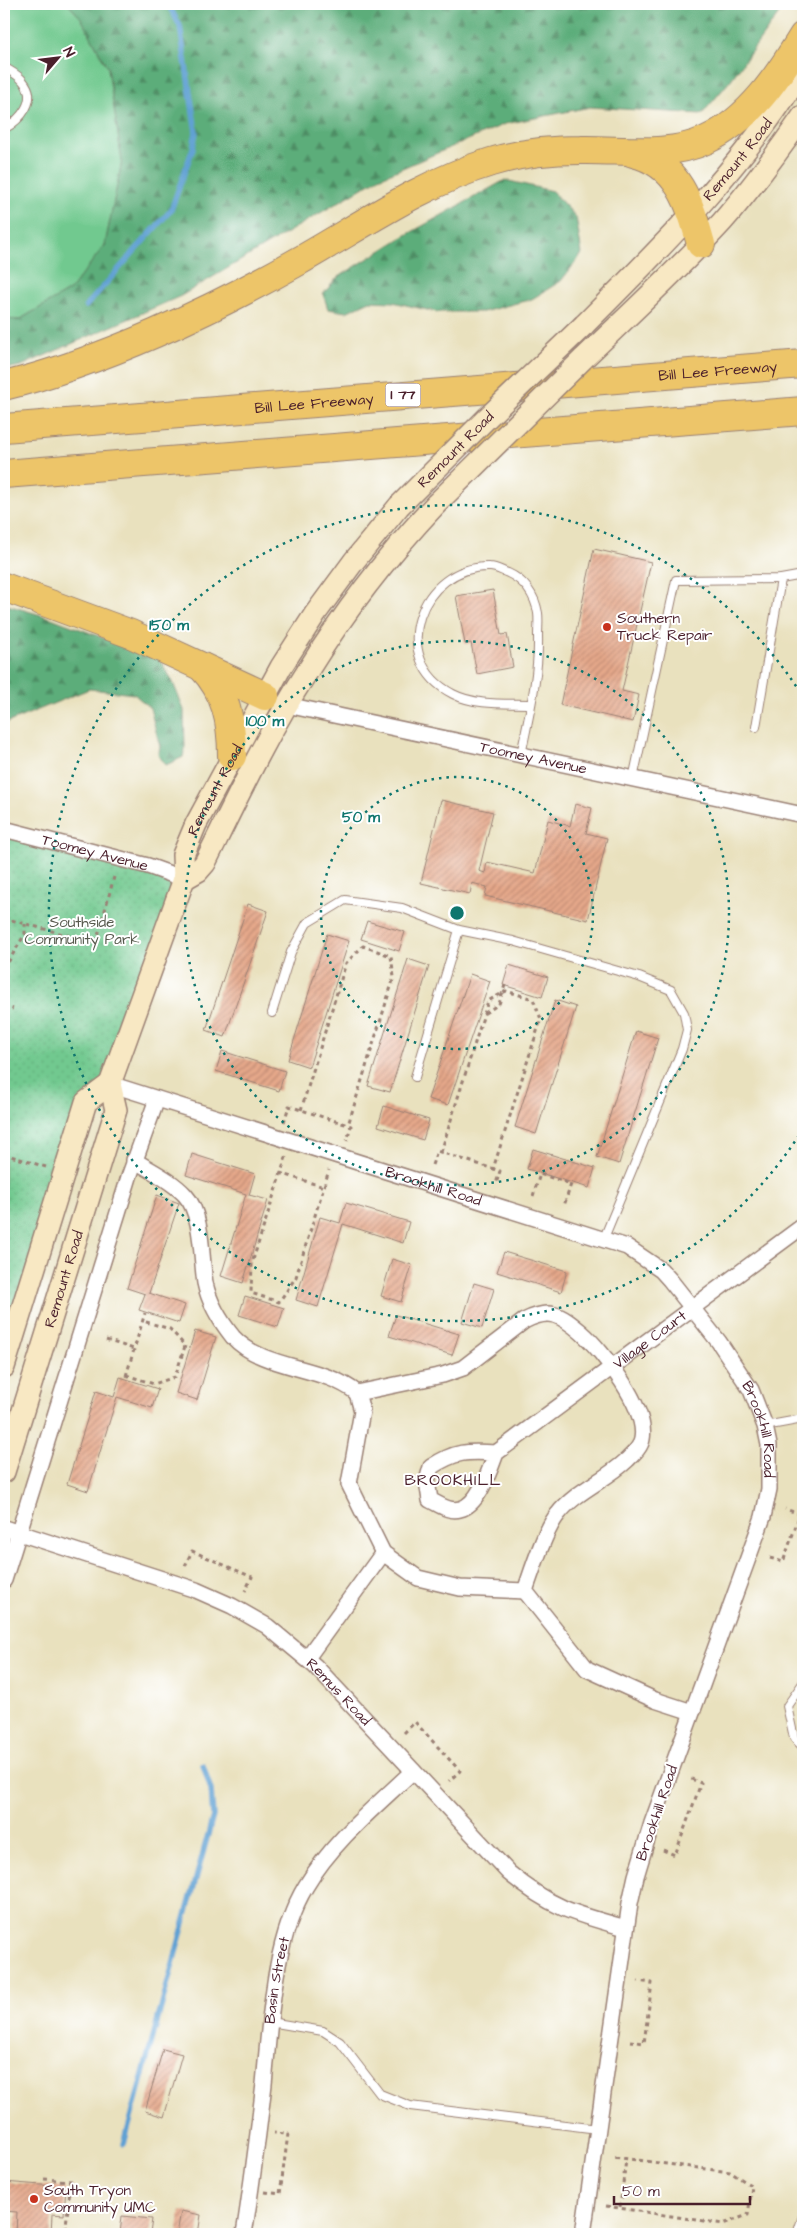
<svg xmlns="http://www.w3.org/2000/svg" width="807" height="2238" viewBox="0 0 807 2238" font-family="'Architects Daughter',sans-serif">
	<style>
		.grass { fill: #71c98f; stroke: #5e745d }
		.forest { fill: url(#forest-firs); stroke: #536652 }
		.park { fill: url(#park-dots); stroke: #5e745d }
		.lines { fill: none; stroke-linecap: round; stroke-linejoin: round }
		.stream { stroke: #60a1d3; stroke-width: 5.5 }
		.building { fill: url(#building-hatch) }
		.lane-casing { stroke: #9a8074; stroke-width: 10 }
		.street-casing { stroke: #9a8074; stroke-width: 18 }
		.secondary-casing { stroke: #9a8074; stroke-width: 24 }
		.highway-casing { stroke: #9a8074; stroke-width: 30 }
		.path { stroke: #9a8074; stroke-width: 3; stroke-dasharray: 4 4; stroke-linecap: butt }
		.lane { stroke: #fff; stroke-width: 8 }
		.street { stroke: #fff; stroke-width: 15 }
		.secondary { stroke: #f8e8c3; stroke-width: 21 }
		.highway { stroke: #edc569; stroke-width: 28 }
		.secondary-bridge-casing { stroke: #9a8074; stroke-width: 24; stroke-linecap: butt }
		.path-bridge { stroke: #9a8074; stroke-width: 3; stroke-dasharray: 4 4; stroke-linecap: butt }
		.secondary-bridge { stroke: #f8e8c3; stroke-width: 21 }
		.ring { fill: none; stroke: #0f766e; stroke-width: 2.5; stroke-dasharray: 2.5 5 }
		.poi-dot { fill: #c8321e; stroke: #fff; stroke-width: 2 }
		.labels { text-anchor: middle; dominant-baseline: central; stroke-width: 4; stroke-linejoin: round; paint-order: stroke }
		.shield { fill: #fff; stroke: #80626b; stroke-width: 1 }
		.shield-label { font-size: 14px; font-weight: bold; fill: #4a1f2b }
		.street-label { font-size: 15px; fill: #4a1f2b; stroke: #fff }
		.poi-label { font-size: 15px; fill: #4a1f2b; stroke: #fff; text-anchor: start }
		.park-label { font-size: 15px; fill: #585a4e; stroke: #fff }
		.neighbourhood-label { font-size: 16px; letter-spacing: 1px; fill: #4a1f2b; stroke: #fff }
		.centre { fill: #0f766e; stroke: #fff; stroke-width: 2.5 }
		.ring-label { font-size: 15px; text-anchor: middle; font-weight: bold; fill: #0f766e; stroke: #fff; stroke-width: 4; stroke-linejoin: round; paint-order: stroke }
	</style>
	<defs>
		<pattern id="forest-firs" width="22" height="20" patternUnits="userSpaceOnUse" patternTransform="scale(1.25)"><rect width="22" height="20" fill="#5cad7a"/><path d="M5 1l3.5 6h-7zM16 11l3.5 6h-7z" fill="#4e8c64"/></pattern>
		<pattern id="park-dots" width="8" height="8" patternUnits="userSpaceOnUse" patternTransform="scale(1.25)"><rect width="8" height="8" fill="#71c98f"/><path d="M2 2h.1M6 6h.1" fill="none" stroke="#63ac7c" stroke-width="1.8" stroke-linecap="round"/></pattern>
		<pattern id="building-hatch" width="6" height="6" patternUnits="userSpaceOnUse" patternTransform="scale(1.25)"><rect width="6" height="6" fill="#e5a88a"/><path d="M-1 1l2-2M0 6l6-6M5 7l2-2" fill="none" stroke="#bc8871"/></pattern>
	</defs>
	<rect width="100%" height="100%" fill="#fff"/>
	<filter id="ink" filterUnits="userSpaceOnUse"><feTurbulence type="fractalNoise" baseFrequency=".02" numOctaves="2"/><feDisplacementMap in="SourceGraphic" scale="10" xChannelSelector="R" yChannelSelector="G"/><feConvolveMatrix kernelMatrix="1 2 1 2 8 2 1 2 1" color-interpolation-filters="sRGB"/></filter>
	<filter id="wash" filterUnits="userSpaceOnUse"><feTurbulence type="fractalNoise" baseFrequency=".0096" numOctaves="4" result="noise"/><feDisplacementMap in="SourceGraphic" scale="20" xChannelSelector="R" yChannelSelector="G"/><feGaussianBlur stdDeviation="1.12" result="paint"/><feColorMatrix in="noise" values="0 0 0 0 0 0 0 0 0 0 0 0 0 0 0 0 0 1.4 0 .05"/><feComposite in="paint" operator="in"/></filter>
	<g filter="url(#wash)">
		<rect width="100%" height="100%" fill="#e9e1be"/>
		<polygon class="grass" points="4,4 68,4 81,18 108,68 122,161 105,245 70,290 19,320 4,319"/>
		<g class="forest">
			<polygon points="68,4 786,4 730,81 702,114 590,107 505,124 379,178 181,296 21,366 4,369 4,319 19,320 70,290 105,245 122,161 108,68 81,18"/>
			<polygon points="505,180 552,191 576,217 582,254 561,281 532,299 483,312 436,312 393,302 370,301 346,312 328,309 323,294 337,278 399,239"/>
			<polygon points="4,604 51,618 159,659 172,680 184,710 185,747 183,757 166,765 158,755 160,747 150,708 134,694 89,689 4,724"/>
		</g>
		<polygon class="park" points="4,829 184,879 119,1055 86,1103 4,1367"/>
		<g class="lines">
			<g class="stream">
				<polyline points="86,306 171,210 193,148 196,132 180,26 168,4"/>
				<polyline points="124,2144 213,1816 211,1790 203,1765"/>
			</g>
		</g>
		<g id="blocks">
			<g class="building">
				<polygon points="594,549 651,562 622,691 639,695 633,722 560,705"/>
				<polygon points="493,590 501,635 507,634 513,667 477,674 471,643 465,644 456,596"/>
				<polygon points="441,800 493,812 479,871 485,873 487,862 535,873 548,820 570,826 575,804 592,808 586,833 607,838 588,920 485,896 487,887 472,883 470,894 421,883"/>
				<polygon points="248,904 268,911 225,1037 206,1030"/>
				<polygon points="367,921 405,932 399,951 361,939"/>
				<polygon points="327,934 349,941 309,1067 288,1060"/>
				<polygon points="408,959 429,966 390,1092 368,1086"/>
				<polygon points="509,965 548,977 542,997 503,985"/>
				<polygon points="470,974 490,981 448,1105 428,1099"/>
				<polygon points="555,1000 576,1007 536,1134 515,1127"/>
				<polygon points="636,1031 658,1038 619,1164 597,1157"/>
				<polygon points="222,1051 285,1071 279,1091 216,1071"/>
				<polygon points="384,1106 429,1120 423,1140 378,1126"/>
				<polygon points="533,1149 595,1168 589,1188 527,1169"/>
				<polygon points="192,1154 255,1174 249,1195 268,1200 243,1283 221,1276 246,1194 186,1175"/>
				<polygon points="157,1195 179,1203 149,1293 185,1305 179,1323 139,1310 145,1294 127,1288"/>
				<polygon points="346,1203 409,1222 403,1243 343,1224 318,1307 296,1300 320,1217 340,1223"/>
				<polygon points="504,1252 567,1271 561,1292 497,1272"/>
				<polygon points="392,1259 412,1265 401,1302 381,1296"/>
				<polygon points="474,1283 494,1289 482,1328 462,1322"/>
				<polygon points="245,1296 284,1308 278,1327 239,1315"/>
				<polygon points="396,1315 459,1334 452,1355 389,1336"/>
				<polygon points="195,1331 216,1337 197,1400 176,1393"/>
				<polygon points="120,1377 158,1389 152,1408 117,1397 88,1491 67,1484 96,1391 114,1397"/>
				<polygon points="163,2049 182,2054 164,2117 145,2111"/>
				<polygon points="4,2182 66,2187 64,2215 52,2214 51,2234 16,2234 17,2212 4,2211"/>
				<polygon points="181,2211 201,2215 198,2234 177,2234"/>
				<polygon points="122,2216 152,2219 150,2234 120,2234"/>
			</g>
		</g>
	</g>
	<g filter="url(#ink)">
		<use href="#blocks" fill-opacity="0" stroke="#9a8074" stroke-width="1"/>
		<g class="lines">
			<defs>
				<g id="lane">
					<path d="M 4,67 C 10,71 19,75 23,81 C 39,100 20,120 4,129"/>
					<polyline points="756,727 781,579"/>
					<path d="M 521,755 C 529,715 539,676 538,636 C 538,628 539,620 538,613 C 535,595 524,580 508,573 C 502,571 496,567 490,567 C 420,565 386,660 453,694 C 476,706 507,703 531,704"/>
					<polyline points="633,779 676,580 781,579 803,575"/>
					<polyline points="272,1013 291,952 307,923 345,900 402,908 459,930 513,941 639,977 671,990 684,1013 687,1030 682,1049 604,1238"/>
					<polyline points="415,1077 459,930"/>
					<polyline points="765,1426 803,1419"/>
					<polyline points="803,1683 787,1706 794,1738 803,1747"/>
					<polyline points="270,2022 323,2031 340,2042 380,2094 410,2106 598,2129"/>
					<polyline points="797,2234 803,2216"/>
				</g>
				<g id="street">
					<path id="s1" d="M 287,705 L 803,815"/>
					<path id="s2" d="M 4,829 L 148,866 L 184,879"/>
					<path id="s3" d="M 110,1084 L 627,1247 L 661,1270 L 670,1280 L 719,1342 L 751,1390 L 765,1426 L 769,1445 L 769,1489 L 763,1517 L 652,1823 L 636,1876 L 630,1903 L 583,2234"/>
					<path d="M 134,1160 C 151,1171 171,1180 185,1195 C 203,1214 201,1258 205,1283 C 209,1302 221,1322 233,1337 C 263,1370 323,1365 357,1393 L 443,1375 L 463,1368 L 524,1321 C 550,1308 560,1314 581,1332 C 603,1351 648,1409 642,1439 C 641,1447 633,1454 627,1460 C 606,1480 576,1491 558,1514 C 545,1529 532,1571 525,1591 L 587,1669 L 655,1700 L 692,1712"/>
					<polyline points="357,1393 362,1411 349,1484 383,1553 418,1578 460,1588 525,1591"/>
					<path id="s4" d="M 496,1453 C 467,1451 455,1451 431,1467 L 427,1481 L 430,1500 C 440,1505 449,1512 460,1509 C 479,1505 490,1469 496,1453 L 803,1226"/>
					<path id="s5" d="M 4,1528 L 196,1590 L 232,1606 L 267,1626 L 315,1666 L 509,1873 C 551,1908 575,1914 626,1928"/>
					<polyline points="4,1580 129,1177 157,1099"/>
					<polyline points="307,1658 383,1553"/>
					<path id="s6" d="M 244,2234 C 252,2184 258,2135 264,2084 C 270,2023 273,1940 306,1886 C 333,1841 375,1807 413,1771"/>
				</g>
				<g id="secondary">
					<path id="s7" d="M 584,325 C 664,245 744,166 803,68"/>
					<path d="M 583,359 C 630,314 678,270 722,222 C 751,189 778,152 803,116"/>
					<path d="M 184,879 L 198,871 L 205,863 C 237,798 268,732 307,672 C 344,612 388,555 436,504"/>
					<polyline points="4,1367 86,1102 110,1084"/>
					<path id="s8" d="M 4,1472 L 116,1110 L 110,1084 L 184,879 L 183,855 L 196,824 L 281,667 L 315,614 L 354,561 L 399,506"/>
				</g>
				<g id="highway">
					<path d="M 633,153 C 679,164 690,204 701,244"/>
					<path d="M 4,386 C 102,362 211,311 299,261 C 361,226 422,183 491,162 C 520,153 551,150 581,150 C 621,149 668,158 706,140 C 750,120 779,75 803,36"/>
					<path id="s9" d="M 4,428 L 803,364"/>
					<polyline points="4,474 803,411"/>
					<polyline points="4,587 131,634 265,696"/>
					<path d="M 202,667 C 226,692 232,722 232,756"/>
				</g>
			</defs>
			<use href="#lane" class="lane-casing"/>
			<use href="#street" class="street-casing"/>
			<use href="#secondary" class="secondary-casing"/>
			<use href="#highway" class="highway-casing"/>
			<g class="path">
				<polyline points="4,918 96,943 114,877"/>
				<polyline points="4,969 25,934 25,924"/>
				<polyline points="4,1006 13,1009"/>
				<polyline points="485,1013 499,1004"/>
				<polyline points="301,1110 346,963 363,946 391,956 394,977 348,1125"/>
				<polyline points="284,1122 289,1106 351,1126 347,1141"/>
				<polyline points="441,1152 488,1001 506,991 533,999 541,1019 493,1169"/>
				<polyline points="4,1154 46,1167"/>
				<polyline points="286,1157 252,1263 251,1293 279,1302 296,1277 329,1170"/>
				<polyline points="432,1165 437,1151 500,1171 496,1184"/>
				<polyline points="280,1173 324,1187"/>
				<polyline points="533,1196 540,1174 571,1184 564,1206"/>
				<polyline points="106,1340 134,1349"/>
				<polyline points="126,1375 154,1384 175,1377 185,1346 170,1329 143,1321"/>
				<polyline points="126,1376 145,1313"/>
				<polyline points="770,1558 783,1562 800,1514 785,1509"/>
				<polyline points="185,1566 192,1551 252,1577 245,1591"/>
				<polyline points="404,1733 415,1722 460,1771 449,1781"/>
				<polyline points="663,1850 675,1855 701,1783 689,1778"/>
				<polyline points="630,2041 644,2043 652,1983 638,1981"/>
				<polyline points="44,2179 71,2181 65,2234"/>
				<polyline points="265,2192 280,2194 288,2134 274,2133"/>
				<polyline points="606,2206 723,2224 748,2215 752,2186 730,2172 613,2157"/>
				<polyline points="620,2207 626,2160"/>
			</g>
			<use href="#lane" class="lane"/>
			<use href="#street" class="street"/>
			<use href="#secondary" class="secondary"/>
			<use href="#highway" class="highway"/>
			<defs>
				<g id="secondary-bridge">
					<polyline points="436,504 583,359"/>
					<path id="s10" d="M 399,506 L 488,417 L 584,325"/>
				</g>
			</defs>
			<use href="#secondary-bridge" class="secondary-bridge-casing"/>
			<polyline class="path-bridge" points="499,1004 505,985"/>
			<use href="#secondary-bridge" class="secondary-bridge"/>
		</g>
	</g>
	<g class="ring">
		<circle cx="457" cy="913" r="136"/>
		<circle cx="457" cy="913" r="272"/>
		<path d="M803 1129A408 408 0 1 1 803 697"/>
	</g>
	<g class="poi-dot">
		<circle cx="607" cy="627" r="5"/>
		<circle cx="34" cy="2199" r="5"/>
	</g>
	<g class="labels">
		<rect class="shield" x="385.5" y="383.5" width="35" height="23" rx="4"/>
		<g class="shield-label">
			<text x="403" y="395">I 77</text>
		</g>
		<g class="street-label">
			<text stroke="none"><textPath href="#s7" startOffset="226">Remount Road</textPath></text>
			<text stroke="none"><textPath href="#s9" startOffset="716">Bill Lee Freeway</textPath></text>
			<text stroke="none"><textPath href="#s9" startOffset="311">Bill Lee Freeway</textPath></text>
			<text stroke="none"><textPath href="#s10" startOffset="80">Remount Road</textPath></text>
			<text stroke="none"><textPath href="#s1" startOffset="252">Toomey Avenue</textPath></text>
			<text stroke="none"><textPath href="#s8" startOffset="720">Remount Road</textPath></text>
			<text stroke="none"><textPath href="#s2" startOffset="94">Toomey Avenue</textPath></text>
			<text stroke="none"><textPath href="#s3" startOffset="339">Brookhill Road</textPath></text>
			<text stroke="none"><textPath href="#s8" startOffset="202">Remount Road</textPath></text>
			<text stroke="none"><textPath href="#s4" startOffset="394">Village Court</textPath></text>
			<text stroke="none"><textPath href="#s3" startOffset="774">Brookhill Road</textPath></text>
			<text stroke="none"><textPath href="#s5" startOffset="379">Remus Road</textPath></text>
			<text transform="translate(657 1813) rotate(-71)">Brookhill Road</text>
			<text stroke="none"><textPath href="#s6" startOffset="256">Basin Street</textPath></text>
		</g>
		<g class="poi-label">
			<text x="617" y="618">Southern<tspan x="617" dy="17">Truck Repair</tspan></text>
			<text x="44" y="2190">South Tryon<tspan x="44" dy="17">Community UMC</tspan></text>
		</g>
		<g class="park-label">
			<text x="82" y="922">Southside<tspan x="82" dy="17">Community Park</tspan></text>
		</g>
		<g class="neighbourhood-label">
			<text x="453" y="1480">BROOKHILL</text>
		</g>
	</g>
	<circle cx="457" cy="913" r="8" class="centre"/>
	<g class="ring-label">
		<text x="169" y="630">150 m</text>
		<text x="265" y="726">100 m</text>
		<text x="361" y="822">50 m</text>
	</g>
	<rect width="807" height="2238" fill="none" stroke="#fff" stroke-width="20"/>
	<g transform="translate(58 58) rotate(62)" stroke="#ffffff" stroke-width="4" paint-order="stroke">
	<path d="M0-4L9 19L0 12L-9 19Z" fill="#4a1f2b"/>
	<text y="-8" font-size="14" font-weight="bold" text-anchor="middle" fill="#4a1f2b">N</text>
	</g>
	<path d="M614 2196v8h136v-8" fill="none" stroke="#4a1f2b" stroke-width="2.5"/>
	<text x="622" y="2196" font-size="15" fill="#4a1f2b" stroke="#ffffff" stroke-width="4" paint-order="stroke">50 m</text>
</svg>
